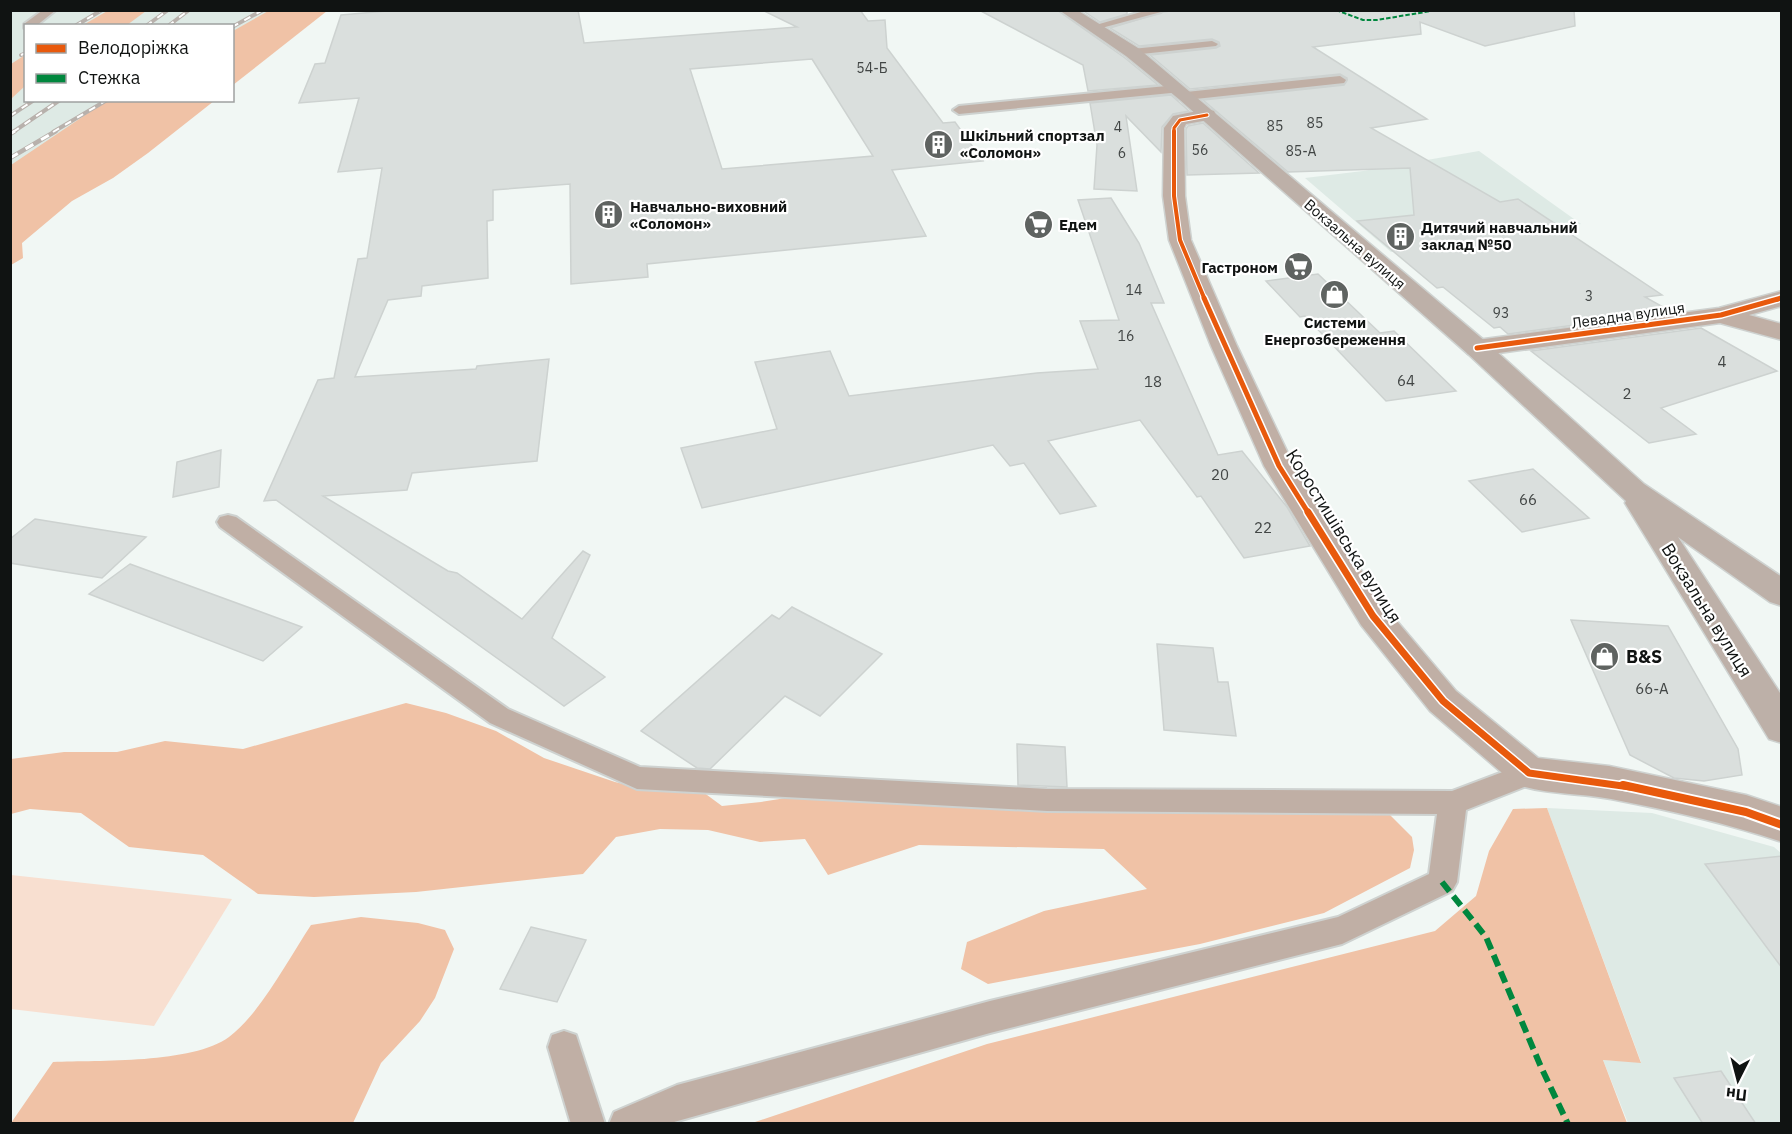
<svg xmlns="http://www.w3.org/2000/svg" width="1792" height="1134" viewBox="0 0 1792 1134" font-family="'IBM Plex Sans',sans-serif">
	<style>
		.built { fill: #deeae5 }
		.green { fill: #f8dfd0 }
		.forest { fill: #f0c2a6 }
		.building { fill: #dadfdd; stroke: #cdd2d0; stroke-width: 1.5; fill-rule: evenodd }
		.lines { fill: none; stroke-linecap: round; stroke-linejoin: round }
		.lane-casing { stroke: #ced2d0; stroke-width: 4 }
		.street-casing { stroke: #ced2d0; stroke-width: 3 }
		.primary-casing { stroke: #ced2d0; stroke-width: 3 }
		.lane { fill: #c0afa5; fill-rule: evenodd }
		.street { fill: #c0afa5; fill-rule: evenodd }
		.primary { fill: #bdb0a8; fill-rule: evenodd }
		.rail-far1-casing { stroke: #b8b1ac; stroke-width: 4 }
		.rail-casing { stroke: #b8b1ac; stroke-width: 4.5 }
		.rail-far1 { stroke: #fff; stroke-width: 2; stroke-dasharray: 7; stroke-linecap: butt }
		.rail { stroke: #fff; stroke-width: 3; stroke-dasharray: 9; stroke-linecap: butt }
		.quiet-far1 { stroke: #00873e; stroke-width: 2; stroke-dasharray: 4.5 2; stroke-linecap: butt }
		.quiet { stroke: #00873e; stroke-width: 6; stroke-dasharray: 12 6; stroke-linecap: butt }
		.cycleway-far4-casing { stroke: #fff; stroke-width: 5 }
		.cycleway-far3-casing { stroke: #fff; stroke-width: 6 }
		.cycleway-far2-casing { stroke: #fff; stroke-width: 8 }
		.cycleway-far1-casing { stroke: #fff; stroke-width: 10 }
		.cycleway-casing { stroke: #fff; stroke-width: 12 }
		.cycleway-far4 { stroke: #e8590c; stroke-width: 3 }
		.cycleway-far3 { stroke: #e8590c; stroke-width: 4 }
		.cycleway-far2 { stroke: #e8590c; stroke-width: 5 }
		.cycleway-far1 { stroke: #e8590c; stroke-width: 7 }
		.cycleway { stroke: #e8590c; stroke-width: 8 }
		.labels { text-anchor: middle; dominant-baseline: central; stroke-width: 4.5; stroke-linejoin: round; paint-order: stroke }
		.far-number-label { font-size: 14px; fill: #424645 }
		.far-poi-label { font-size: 15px; font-weight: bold; fill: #101312; stroke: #fff; text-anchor: start }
		.far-street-label { font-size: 15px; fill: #101312; stroke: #fff }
		.number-label { font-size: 15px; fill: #424645 }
		.street-label { font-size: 18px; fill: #101312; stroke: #fff }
		.poi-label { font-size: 18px; font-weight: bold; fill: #101312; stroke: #fff; text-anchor: start }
	</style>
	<rect width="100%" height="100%" fill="#f1f7f4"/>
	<g class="built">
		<polygon points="11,11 282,11 233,42 232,26 26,26 26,100 137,101 11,179"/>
		<polygon points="1479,151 1581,224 1391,252 1305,178 1363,171"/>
		<polygon points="1547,808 1652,813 1774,847 1781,853 1781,1123 1628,1123 1603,1060 1641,1062"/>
	</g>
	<polygon class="green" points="11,875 232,899 154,1026 11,1009"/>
	<g class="forest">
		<polygon points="109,10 146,10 146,11 127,25 83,25"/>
		<polygon points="270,10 327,11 233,85 233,31"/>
		<polygon points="25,55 25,86 11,99 11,64"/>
		<polygon points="106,101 214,101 148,153 113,178 72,201 22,243 23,258 11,265 11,165"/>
		<polygon points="406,703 446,713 496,731 544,758 615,782 652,791 684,789 703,792 722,806 761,802 818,793 1346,811 1390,815 1412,837 1414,850 1410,868 1324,913 1200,944 988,984 961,969 967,942 1044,911 1147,889 1104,849 919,845 828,875 805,839 760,842 708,830 660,829 616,837 583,874 416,892 314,897 258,894 203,855 129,847 81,813 30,809 11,814 11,759 64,752 117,752 165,741 243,749"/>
		<polygon points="1547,808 1641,1063 1603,1060 1627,1123 752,1123 987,1044 1435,931 1476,896 1489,851 1513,809"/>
		<path d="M 361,917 L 418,923 L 445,930 L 454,949 L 435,998 L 420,1021 L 381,1063 L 353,1123 L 11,1123 L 53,1062 C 99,1060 192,1064 229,1037 C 260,1014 289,958 311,925 Z"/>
	</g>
	<g class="building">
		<path d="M 398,10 L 578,10 L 584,43 L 797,27 L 762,10 L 860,10 L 868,21 L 885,20 L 887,48 L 943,123 L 955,122 L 983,161 L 892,170 L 926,236 L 647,264 L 648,277 L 571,284 L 570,184 L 493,190 L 493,220 L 487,221 L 488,278 L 422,286 L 421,296 L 388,300 L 355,377 L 476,369 L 477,366 L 549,359 L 537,461 L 412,473 L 407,490 L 323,496 L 448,571 L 457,573 L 522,619 L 583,551 L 590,555 L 552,638 L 605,677 L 564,706 L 276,500 L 264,501 L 318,380 L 334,378 L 358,259 L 367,258 L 382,168 L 338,172 L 359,98 L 299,103 L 315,64 L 325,63 L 341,15 ZM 812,59 L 873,156 L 722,169 L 690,69 Z"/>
		<polygon points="979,10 1057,10 1125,58 1158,85 1088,91 1083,65"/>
		<polygon points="1082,10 1127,10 1127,14 1100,22"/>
		<polygon points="1178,10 1574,10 1575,26 1485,46 1420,22 1421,34 1313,47 1427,119 1371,128 1500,202 1518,199 1662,295 1645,297 1672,312 1508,334 1500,327 1494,328 1443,287 1437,288 1357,221 1414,215 1410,168 1288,172 1203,100 1344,85 1347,78 1340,74 1190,89 1150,55 1216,48 1220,46 1219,42 1212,39 1139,46 1110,28 1163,12"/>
		<polygon points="1171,95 1189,111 1173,114 1162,127 1161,152 1126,116 1137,191 1094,189 1097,145 1090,103"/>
		<polygon points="1203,123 1259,173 1187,175 1186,129 1188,126"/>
		<polygon points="1111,198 1139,243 1164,303 1151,303 1218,455 1242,451 1287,507 1310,546 1244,558 1201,496 1197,497 1140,420 1048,441 1096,506 1060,514 1024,463 1010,466 993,445 702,508 681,448 777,429 755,362 830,351 849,396 1037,373 1098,369 1080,321 1119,320 1078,200"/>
		<polygon points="1318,274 1380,333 1394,331 1456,391 1386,401 1305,316 1300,317 1266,281"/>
		<polygon points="1701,328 1777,371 1661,408 1696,434 1649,443 1531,351"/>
		<polygon points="221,450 219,487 173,497 177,462"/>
		<polygon points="1533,469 1589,518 1522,532 1469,481"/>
		<polygon points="35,519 146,537 102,578 10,563 10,539"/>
		<polygon points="130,564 302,627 263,661 89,594"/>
		<polygon points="792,607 882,654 820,716 785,696 710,769 697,768 641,731 772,615 779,619"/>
		<polygon points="1571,620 1668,626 1738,749 1742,775 1704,781 1674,778 1630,755"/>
		<polygon points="1157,644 1213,648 1218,682 1228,682 1236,736 1164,730"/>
		<polygon points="1017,744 1065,747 1067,787 1018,785"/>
		<polygon points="1782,856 1782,968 1705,864"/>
		<polygon points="531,927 586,940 557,1002 500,989"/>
		<polygon points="1721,1071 1756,1124 1703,1124 1674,1078"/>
	</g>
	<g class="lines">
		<defs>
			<g id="lane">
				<polygon points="43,10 56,10 36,26 26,26 24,28 24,24"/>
				<polygon points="1148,10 1161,12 1094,30 1089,27"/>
				<polygon points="1212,41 1218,44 1216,46 1132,55 1126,52 1132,49"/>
				<polygon points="1340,76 1346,80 1344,83 1186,100 1180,96 1186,92"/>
				<polygon points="1177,85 1183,89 1181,92 959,114 953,110 959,106"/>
				<polygon points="228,515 236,517 508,709 640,767 1047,789 1452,791 1529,762 1539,765 1542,773 1539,781 1466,810 1457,882 1452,891 1342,944 990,1033 667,1124 609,1124 614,1112 677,1085 990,1001 1338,917 1429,874 1437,814 1047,811 637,789 490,723 220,527 217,522 220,517"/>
				<polygon points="564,1031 576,1035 605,1124 571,1124 548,1047 552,1035"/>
			</g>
			<g id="street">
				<path d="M 1207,109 L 1214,111 L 1216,115 L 1214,119 L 1186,124 L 1184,128 L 1185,196 L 1191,240 L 1237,346 L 1294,466 L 1385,607 L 1456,691 L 1538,758 L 1609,766 L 1746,795 L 1782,807 L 1782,842 C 1726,823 1668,810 1611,799 C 1579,793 1546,795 1515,784 L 1430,711 L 1361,625 L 1264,466 L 1211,346 L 1169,240 L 1163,196 L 1164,128 L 1173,116 Z"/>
				<polygon points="1782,291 1782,306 1749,315 1782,324 1782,340 1720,323 1477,356 1468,354 1464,348 1468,342 1477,340 1719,308"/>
			</g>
			<polygon id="primary" points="1059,10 1077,10 1138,48 1486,342 1644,484 1782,577 1782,606 1770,602 1678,537 1782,696 1782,743 1769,739 1625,503 1626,501 1468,354 1180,100 1126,56"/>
		</defs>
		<use href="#lane" class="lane-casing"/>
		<use href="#street" class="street-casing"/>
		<use href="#primary" class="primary-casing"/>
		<use href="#lane" class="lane"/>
		<use href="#street" class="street"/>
		<use href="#primary" class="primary"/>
		<defs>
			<g id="rail-far1">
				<polyline points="75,26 102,10"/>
				<polyline points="146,26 168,10"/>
				<polyline points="168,26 189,10"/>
				<polyline points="232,27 263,10"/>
				<polyline points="21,55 26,53"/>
				<polyline points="10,116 34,100"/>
				<polyline points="13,132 60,100"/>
				<polyline points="53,132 107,100"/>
			</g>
			<g id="rail">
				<polyline points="10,134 15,131"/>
				<polyline points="10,158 56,131"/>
			</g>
		</defs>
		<use href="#rail-far1" class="rail-far1-casing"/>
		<use href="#rail" class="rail-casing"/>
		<use href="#rail-far1" class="rail-far1"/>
		<use href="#rail" class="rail"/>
		<polyline class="quiet-far1" points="1336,10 1363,20 1377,20 1437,10"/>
		<polyline class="quiet" points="1442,882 1486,937 1541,1067 1568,1124"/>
		<defs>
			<polyline id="cycleway-far4" points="1174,132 1174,128 1180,120 1207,115"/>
			<g id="cycleway-far3">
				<polyline points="1174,131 1174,196 1180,240 1205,300"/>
				<polyline points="1776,300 1782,298"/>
			</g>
			<g id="cycleway-far2">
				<polyline points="1204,298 1279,466 1309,514"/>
				<polyline points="1477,348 1721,315 1781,298"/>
			</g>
			<polyline id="cycleway-far1" points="1308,512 1373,616 1443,701 1529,773 1630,787"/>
			<polyline id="cycleway" points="1623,785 1746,812 1782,825"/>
		</defs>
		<use href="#cycleway-far4" class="cycleway-far4-casing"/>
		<use href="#cycleway-far3" class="cycleway-far3-casing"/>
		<use href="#cycleway-far2" class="cycleway-far2-casing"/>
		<use href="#cycleway-far1" class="cycleway-far1-casing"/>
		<use href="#cycleway" class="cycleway-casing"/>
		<use href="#cycleway-far4" class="cycleway-far4"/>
		<use href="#cycleway-far3" class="cycleway-far3"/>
		<use href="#cycleway-far2" class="cycleway-far2"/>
		<use href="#cycleway-far1" class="cycleway-far1"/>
		<use href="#cycleway" class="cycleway"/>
	</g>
	<defs>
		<symbol id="building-disc" viewBox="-11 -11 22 22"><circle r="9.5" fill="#5f6361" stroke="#fff"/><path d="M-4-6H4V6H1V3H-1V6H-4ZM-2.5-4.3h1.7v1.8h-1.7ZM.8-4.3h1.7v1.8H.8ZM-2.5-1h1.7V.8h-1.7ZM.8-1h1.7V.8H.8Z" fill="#fff"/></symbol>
		<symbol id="supermarket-disc" viewBox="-11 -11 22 22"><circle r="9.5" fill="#5f6361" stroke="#fff"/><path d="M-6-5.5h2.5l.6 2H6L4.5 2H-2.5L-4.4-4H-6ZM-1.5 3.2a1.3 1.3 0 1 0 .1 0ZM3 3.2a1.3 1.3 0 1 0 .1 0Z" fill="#fff"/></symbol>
		<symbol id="shop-disc" viewBox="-11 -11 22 22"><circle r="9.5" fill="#5f6361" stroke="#fff"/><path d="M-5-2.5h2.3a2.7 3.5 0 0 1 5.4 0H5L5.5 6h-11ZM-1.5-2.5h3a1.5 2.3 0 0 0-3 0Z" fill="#fff"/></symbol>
	</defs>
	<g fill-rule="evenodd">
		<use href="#building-disc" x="922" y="128" width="33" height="33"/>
		<use href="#building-disc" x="592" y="198" width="33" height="33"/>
		<use href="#supermarket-disc" x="1022" y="208" width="33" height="33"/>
		<use href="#building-disc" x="1384" y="220" width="33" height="33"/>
		<use href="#supermarket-disc" x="1282" y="250" width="33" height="33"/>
		<use href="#shop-disc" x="1318" y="278" width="33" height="33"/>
		<use href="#shop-disc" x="1588" y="640" width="33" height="33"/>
	</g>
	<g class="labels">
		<g class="far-number-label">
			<text x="872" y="68">54-Б</text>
			<text x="1315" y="123">85</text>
			<text x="1275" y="126">85</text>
			<text x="1118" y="127">4</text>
			<text x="1200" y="150">56</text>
			<text x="1301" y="151">85-А</text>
			<text x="1122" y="153">6</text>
			<text x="1134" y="290">14</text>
			<text x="1589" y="296">3</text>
			<text x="1501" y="313">93</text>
			<text x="1126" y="336">16</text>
		</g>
		<g class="far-poi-label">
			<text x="960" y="135">Шкільний спортзал<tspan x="960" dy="17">«Соломон»</tspan></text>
			<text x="630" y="206">Навчально-виховний<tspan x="630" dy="17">«Соломон»</tspan></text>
			<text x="1059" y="224">Едем</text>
			<text x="1421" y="227">Дитячий навчальний<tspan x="1421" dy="17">заклад №50</tspan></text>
			<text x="1278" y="267" text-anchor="end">Гастроном</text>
			<text x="1335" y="322" text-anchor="middle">Системи<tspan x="1335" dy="17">Енергозбереження</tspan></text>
		</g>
		<g class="far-street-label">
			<text transform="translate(1355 244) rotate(41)">Вокзальна вулиця</text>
			<text transform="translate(1628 315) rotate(-8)">Левадна вулиця</text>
		</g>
		<g class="number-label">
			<text x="1722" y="361">4</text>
			<text x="1406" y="380">64</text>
			<text x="1153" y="381">18</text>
			<text x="1627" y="393">2</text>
			<text x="1220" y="474">20</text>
			<text x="1528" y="499">66</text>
			<text x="1263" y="527">22</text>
			<text x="1652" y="688">66-А</text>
		</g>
		<g class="street-label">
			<text transform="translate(1344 536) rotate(58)">Коростишівська вулиця</text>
			<text transform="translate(1707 610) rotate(58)">Вокзальна вулиця</text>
		</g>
		<g class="poi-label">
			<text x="1626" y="656">B&amp;S</text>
		</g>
	</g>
	<rect width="1792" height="1134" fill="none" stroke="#101312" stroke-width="24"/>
	<rect x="24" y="24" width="210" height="78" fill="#ffffff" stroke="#9fa1a0" stroke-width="1.5"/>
	<rect x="36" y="44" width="30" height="9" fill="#e8590c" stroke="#9fa1a0" stroke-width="1.5"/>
	<text x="78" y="54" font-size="18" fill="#101312">Велодоріжка</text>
	<rect x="36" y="74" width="30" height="9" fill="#00873e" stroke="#9fa1a0" stroke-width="1.5"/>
	<text x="78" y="84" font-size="18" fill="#101312">Стежка</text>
	<g transform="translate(1738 1080) rotate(186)" stroke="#ffffff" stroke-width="4.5" paint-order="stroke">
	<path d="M0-4.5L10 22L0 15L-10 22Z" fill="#101312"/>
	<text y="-9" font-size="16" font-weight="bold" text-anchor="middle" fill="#101312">Пн</text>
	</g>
</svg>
